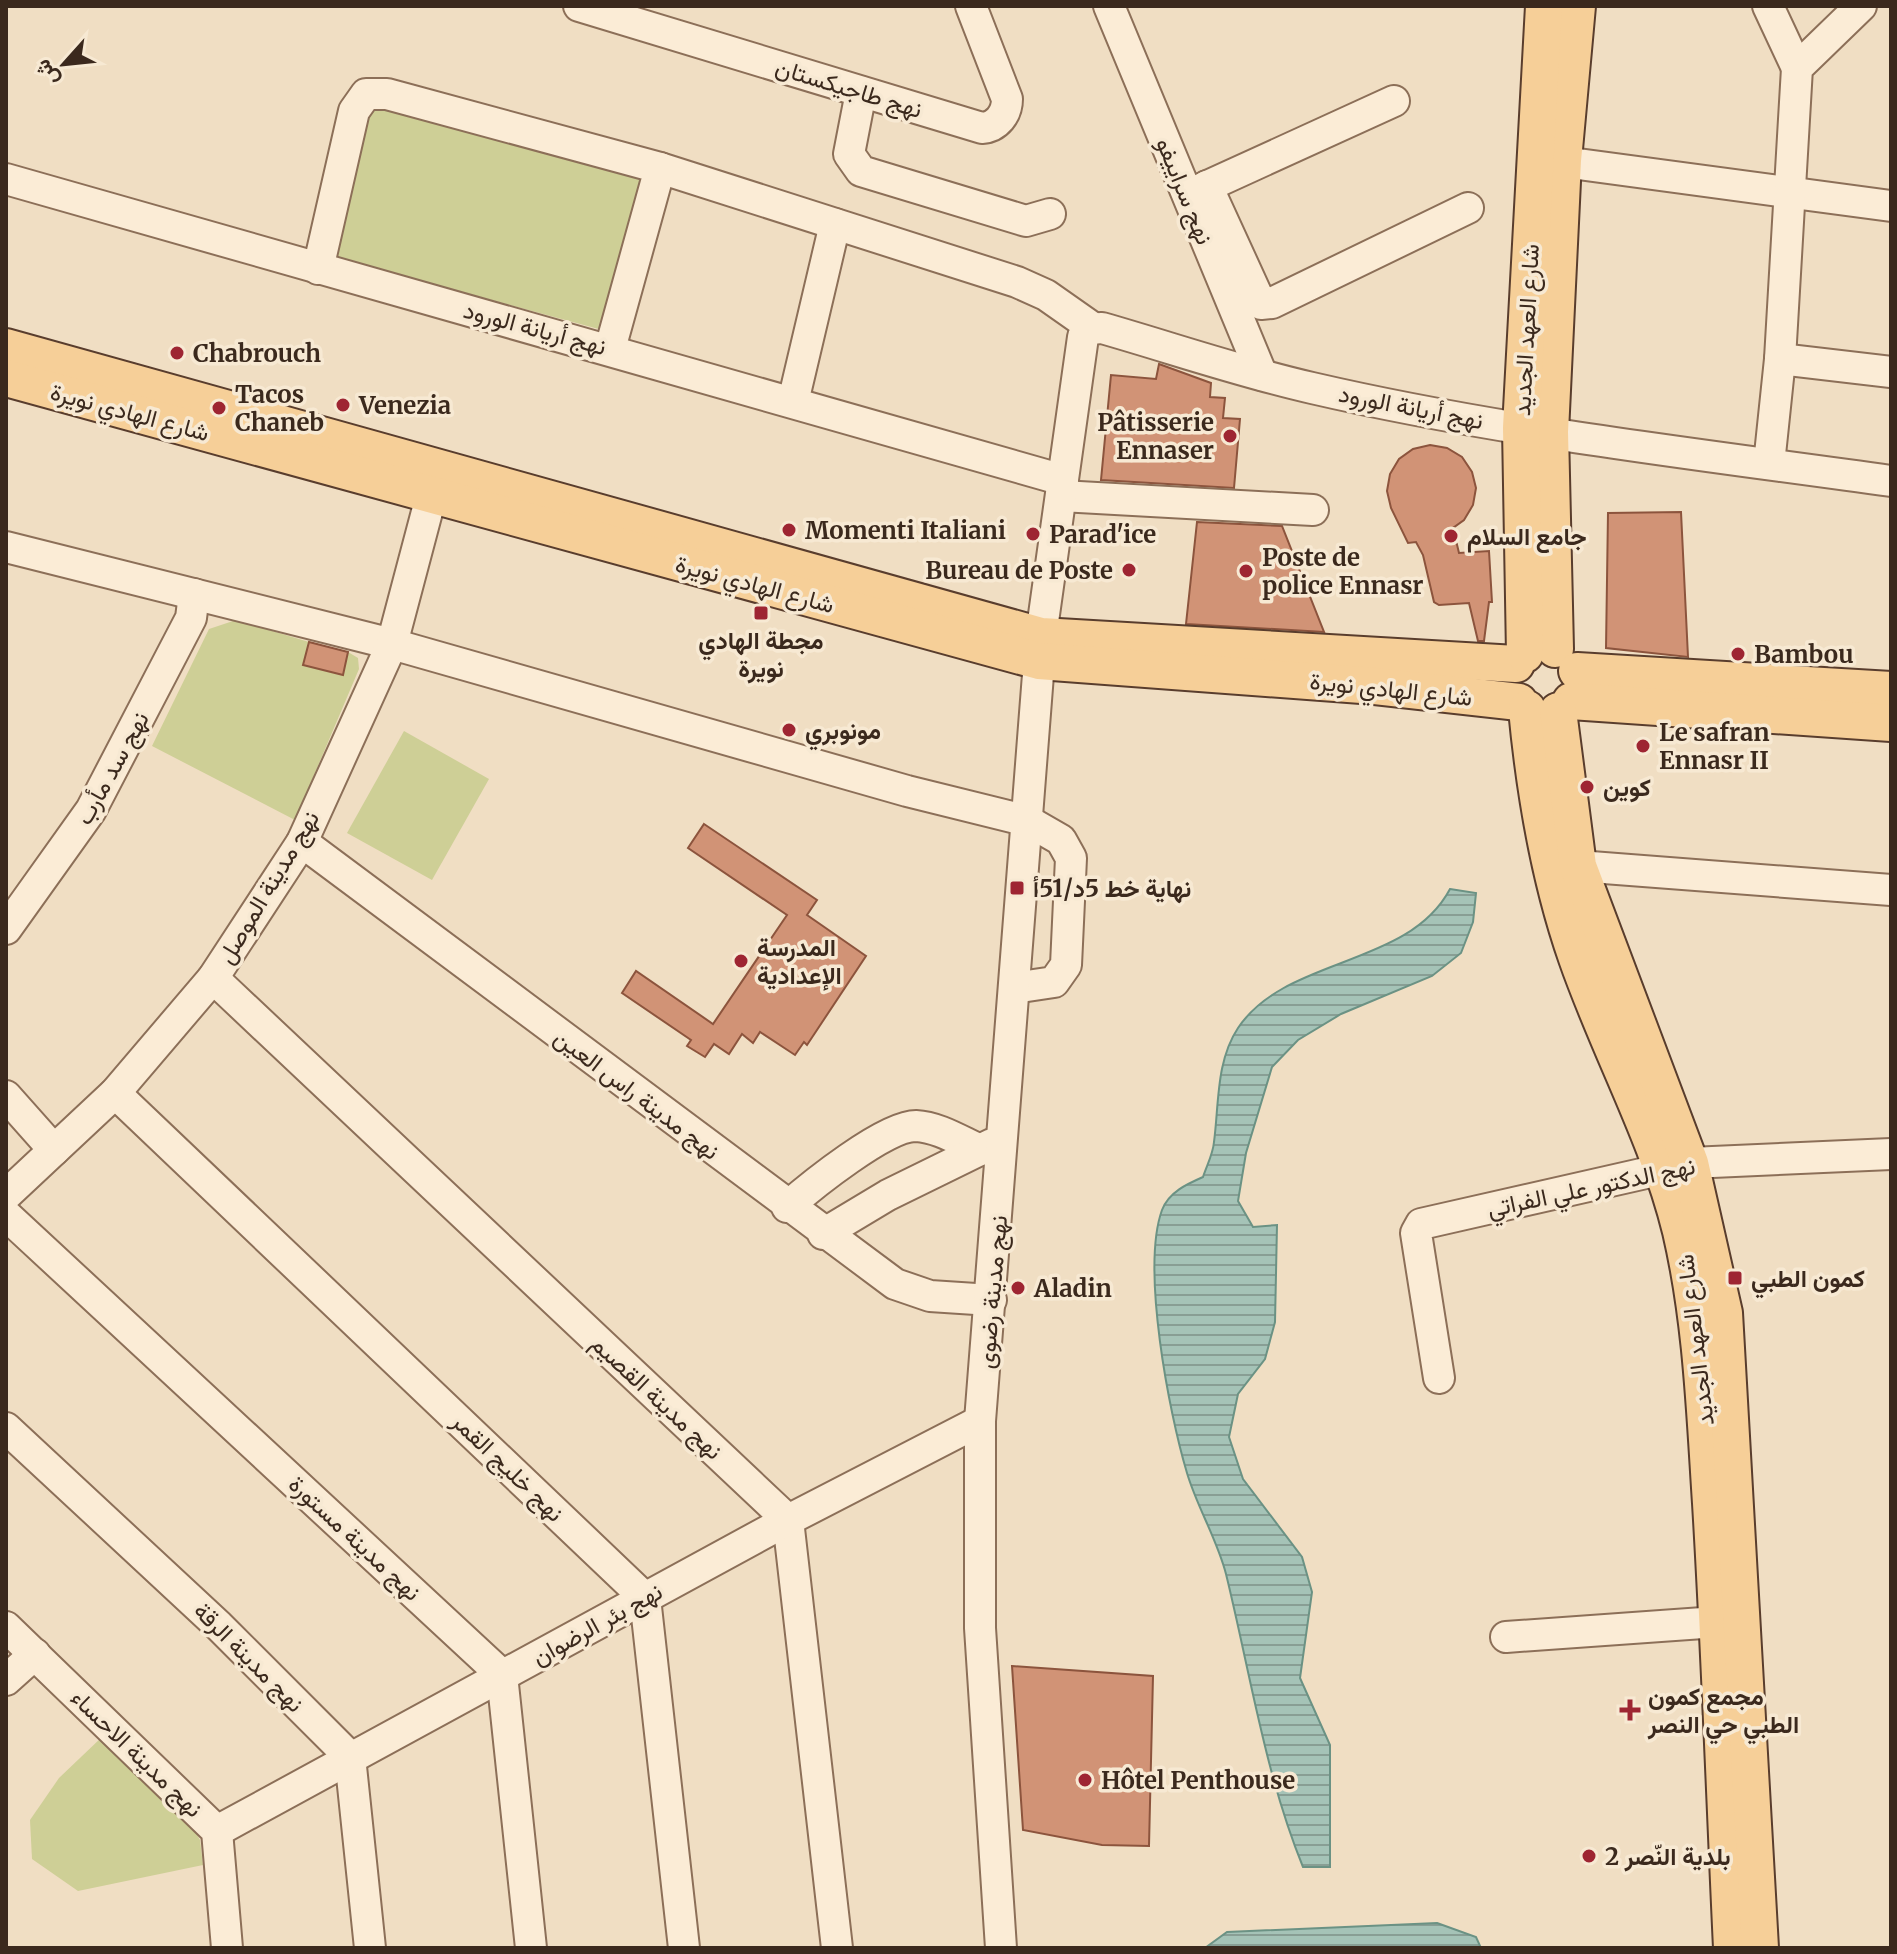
<svg xmlns="http://www.w3.org/2000/svg" width="1897" height="1954" viewBox="0 0 1897 1954" font-family="Merriweather,Vazirmatn,serif">
	<style>
		.green { fill: #cecf96 }
		.water { fill: url(#water-rules); stroke: #6b9284; stroke-width: 2 }
		.building { fill: #d19376; stroke: #8c543d; stroke-width: 2 }
		.lines { fill: none; stroke-linecap: round; stroke-linejoin: round }
		.minor-casing { stroke: #8c6f58; stroke-width: 34 }
		.major-casing { stroke: #593d2d; stroke-width: 40 }
		.minor { stroke: #fbecd6; stroke-width: 30 }
		.major { stroke: #f6cf98; stroke-width: 36 }
		.poi-dot { fill: #9e2532; stroke: #f7e9d3; stroke-width: 3 }
		.labels { text-anchor: middle; dominant-baseline: central; stroke-width: 7; stroke-linejoin: round; paint-order: stroke }
		.street-label { font-size: 24px; fill: #3b291d; stroke: #f7e9d3 }
		.poi-label { font-size: 24px; font-weight: bold; fill: #3b291d; stroke: #f7e9d3; text-anchor: start }
	</style>
	<defs>
		<pattern id="water-rules" width="6" height="5" patternUnits="userSpaceOnUse" patternTransform="scale(2)"><rect width="6" height="5" fill="#a5c3b7"/><path d="M0 2.5h6" fill="none" stroke="#889e94"/></pattern>
	</defs>
	<rect width="100%" height="100%" fill="#f0dec3"/>
	<g class="green">
		<polygon points="370,103 647,177 606,331 329,256"/>
		<polygon points="236,620 309,642 304,665 342,675 348,652 358,658 359,669 295,820 152,746 209,629"/>
		<polygon points="404,731 489,779 432,880 347,833"/>
		<polygon points="102,1737 192,1826 200,1840 203,1865 78,1891 32,1859 30,1820 59,1778"/>
	</g>
	<g class="water">
		<path d="M 1450,889 L 1476,893 L 1473,922 L 1461,953 L 1432,976 L 1341,1014 L 1298,1040 L 1272,1067 L 1246,1153 L 1238,1201 L 1253,1227 L 1277,1225 L 1275,1322 L 1265,1359 L 1238,1394 L 1229,1437 L 1243,1479 L 1302,1557 L 1312,1592 L 1300,1678 L 1330,1745 L 1330,1867 L 1303,1867 C 1265,1774 1250,1672 1226,1574 C 1217,1539 1197,1507 1187,1473 C 1169,1413 1141,1268 1162,1210 C 1169,1192 1187,1184 1203,1177 C 1207,1165 1213,1154 1214,1142 C 1219,1104 1216,1061 1238,1028 C 1286,956 1408,968 1450,889 Z"/>
		<polygon points="1437,1923 1476,1937 1481,1948 1205,1948 1227,1932"/>
	</g>
	<g class="building">
		<polygon points="1159,364 1211,383 1210,397 1225,398 1223,418 1240,419 1234,488 1101,480 1111,375 1156,379"/>
		<polygon points="1430,445 1447,448 1462,457 1472,472 1476,488 1473,505 1464,520 1453,528 1459,553 1489,551 1492,602 1489,602 1484,641 1478,641 1469,603 1439,605 1434,602 1423,555 1416,542 1408,543 1391,508 1387,491 1390,474 1399,459 1413,449"/>
		<polygon points="1681,512 1688,657 1606,648 1608,513"/>
		<polygon points="1197,522 1282,526 1324,632 1186,624"/>
		<polygon points="309,642 348,652 343,675 303,665"/>
		<polygon points="704,824 817,900 807,915 866,956 807,1045 804,1042 795,1055 760,1032 753,1043 742,1034 729,1054 714,1044 705,1057 687,1046 691,1040 622,993 636,971 713,1024 787,915 688,848"/>
		<polygon points="1012,1666 1153,1676 1149,1846 1102,1845 1023,1830"/>
	</g>
	<g class="lines">
		<defs>
			<g id="minor">
				<path d="M 579,6 L 982,128 C 997,127 1007,114 1007,99 L 971,6"/>
				<polyline points="1109,6 1262,375"/>
				<polyline points="1768,6 1797,68"/>
				<polyline points="861,92 849,154 861,171 1026,221 1050,214"/>
				<polyline points="1541,159 1891,206"/>
				<polyline points="660,168 1017,282 1046,295 1093,328"/>
				<polyline points="6,179 1063,480"/>
				<polyline points="1207,186 1261,304 1272,303 1468,208"/>
				<polyline points="1188,195 1394,101"/>
				<polyline points="318,269 354,111 366,94 387,94 660,168 610,349"/>
				<polyline points="1780,359 1891,372"/>
				<polyline points="793,402 835,224"/>
				<polyline points="1769,464 1780,359 1797,68 1861,6"/>
				<polyline points="1061,496 1313,510"/>
				<polyline points="6,547 392,644 907,791 1028,821 1061,840 1071,858 1066,965 1054,982 1014,988"/>
				<polyline points="302,842 895,1284 930,1296 991,1300"/>
				<polyline points="1578,866 1891,890"/>
				<polyline points="6,929 91,810 191,618 194,594"/>
				<polyline points="213,978 788,1520 837,1948"/>
				<polyline points="115,1093 645,1598 684,1948"/>
				<polyline points="6,1096 54,1150"/>
				<polyline points="6,1195 115,1093 213,978 302,842 392,644 437,474"/>
				<path d="M 787,1207 C 811,1186 885,1126 916,1126 C 938,1127 960,1141 980,1150"/>
				<polyline points="6,1215 502,1675 531,1948"/>
				<polyline points="823,1234 888,1195 992,1144"/>
				<polyline points="1439,1378 1416,1233 1421,1224 1690,1163 1891,1154"/>
				<polyline points="6,1428 219,1626 350,1757 370,1948"/>
				<polyline points="6,1627 217,1831 227,1948"/>
				<polyline points="1506,1637 1717,1622"/>
				<polyline points="6,1680 35,1654"/>
				<polyline points="217,1831 788,1520 980,1421"/>
				<path d="M 1001,1948 L 980,1628 L 980,1421 L 1041,636 L 1083,337 L 1090,329 L 1102,328 C 1172,348 1241,372 1312,388 C 1502,432 1698,454 1891,481"/>
			</g>
			<g id="major">
				<polyline points="6,347 1041,636 1516,664"/>
				<polyline points="6,378 1039,661 1375,686 1519,702"/>
				<polyline points="1555,649 1550,432 1563,160 1577,6"/>
				<polyline points="1525,654 1521,428 1544,6"/>
				<polyline points="1577,671 1891,690"/>
				<polyline points="1571,701 1891,723"/>
				<path d="M 1527,709 C 1535,793 1549,878 1577,958 C 1609,1050 1658,1137 1681,1231 C 1702,1321 1705,1412 1711,1503 C 1720,1651 1725,1800 1732,1948"/>
				<polyline points="1558,711 1578,866 1690,1163 1724,1313 1760,1948"/>
			</g>
		</defs>
		<use href="#minor" class="minor-casing"/>
		<use href="#major" class="major-casing"/>
		<use href="#minor" class="minor"/>
		<use href="#major" class="major"/>
	</g>
	<g class="poi-dot">
		<circle cx="177" cy="353" r="8"/>
		<circle cx="343" cy="405" r="8"/>
		<circle cx="219" cy="408" r="8"/>
		<circle cx="1230" cy="436" r="8"/>
		<circle cx="789" cy="530" r="8"/>
		<circle cx="1033" cy="534" r="8"/>
		<circle cx="1451" cy="536" r="8"/>
		<circle cx="1129" cy="570" r="8"/>
		<circle cx="1246" cy="571" r="8"/>
		<rect x="753" y="605" width="16" height="16" rx="4"/>
		<circle cx="1738" cy="654" r="8"/>
		<circle cx="789" cy="730" r="8"/>
		<circle cx="1643" cy="746" r="8"/>
		<circle cx="1587" cy="787" r="8"/>
		<rect x="1009" y="880" width="16" height="16" rx="4"/>
		<circle cx="741" cy="961" r="8"/>
		<rect x="1727" y="1270" width="16" height="16" rx="4"/>
		<circle cx="1018" cy="1288" r="8"/>
		<path d="M1626 1698h8v8h8v8h-8v8h-8v-8h-8v-8h8z"/>
		<circle cx="1085" cy="1780" r="8"/>
		<circle cx="1589" cy="1856" r="8"/>
	</g>
	<g class="labels">
		<g class="street-label">
			<text transform="translate(849 88) rotate(17)">نهج طاجيكستان</text>
			<text transform="translate(1185 191) rotate(68)">نهج سراييفو</text>
			<text transform="translate(535 328) rotate(15)">نهج أريانة الورود</text>
			<text transform="translate(1526 330) rotate(-87)">شارع العهد الجديد</text>
			<text transform="translate(1411 407) rotate(11)">نهج أريانة الورود</text>
			<text transform="translate(130 412) rotate(15)">شارع الهادي نويرة</text>
			<text transform="translate(755 584) rotate(15)">شارع الهادي نويرة</text>
			<text transform="translate(1391 689) rotate(6)">شارع الهادي نويرة</text>
			<text transform="translate(112 768) rotate(-61)">نهج سد مأرب</text>
			<text transform="translate(268 887) rotate(-59)">نهج مدينة الموصل</text>
			<text transform="translate(637 1094) rotate(37)">نهج مدينة راس العين</text>
			<text transform="translate(1591 1187) rotate(-12)">نهج الدكتور علي الفراتي</text>
			<text transform="translate(992 1292) rotate(-85)">نهج مدينة رضوى</text>
			<text transform="translate(1695 1340) rotate(-97)">شارع العهد الجديد</text>
			<text transform="translate(657 1397) rotate(43)">نهج مدينة القصيم</text>
			<text transform="translate(508 1467) rotate(44)">نهج خليج القمر</text>
			<text transform="translate(355 1538) rotate(43)">نهج مدينة مستورة</text>
			<text transform="translate(597 1624) rotate(-29)">نهج بئر الرضوان</text>
			<text transform="translate(249 1657) rotate(45)">نهج مدينة الرقة</text>
			<text transform="translate(137 1753) rotate(44)">نهج مدينة الاحساء</text>
		</g>
		<g class="poi-label">
			<text x="193" y="353">Chabrouch</text>
			<text x="235" y="394">Tacos<tspan x="235" dy="28">Chaneb</tspan></text>
			<text x="359" y="405">Venezia</text>
			<text x="1214" y="422" text-anchor="end">Pâtisserie<tspan x="1214" dy="28">Ennaser</tspan></text>
			<text x="805" y="530">Momenti Italiani</text>
			<text x="1049" y="534">Parad'ice</text>
			<text x="1467" y="536">جامع السلام</text>
			<text x="1262" y="557">Poste de<tspan x="1262" dy="28">police Ennasr</tspan></text>
			<text x="1113" y="570" text-anchor="end">Bureau de Poste</text>
			<text x="761" y="640" text-anchor="middle">مجطة الهادي<tspan x="761" dy="28">نويرة</tspan></text>
			<text x="1754" y="654">Bambou</text>
			<text x="805" y="730">مونوبري</text>
			<text x="1659" y="732">Le safran<tspan x="1659" dy="28">Ennasr II</tspan></text>
			<text x="1603" y="787">كوين</text>
			<text x="1033" y="888">نهاية خط 5د/51أ</text>
			<text x="757" y="947">المدرسة<tspan x="757" dy="28">الإعدادية</tspan></text>
			<text x="1751" y="1278">كمون الطبي</text>
			<text x="1034" y="1288">Aladin</text>
			<text x="1648" y="1696">مجمع كمون<tspan x="1648" dy="28">الطبي حي النصر</tspan></text>
			<text x="1101" y="1780">Hôtel Penthouse</text>
			<text x="1605" y="1856">بلدية النّصر 2</text>
		</g>
	</g>
	<rect width="1897" height="1954" fill="none" stroke="#3b291d" stroke-width="16"/>
	<g transform="translate(64 64) rotate(243)" stroke="#f7e9d3" stroke-width="6" paint-order="stroke">
	<path d="M0-6L14 30L0 20L-14 30Z" fill="#3b291d"/>
	<text y="-12" font-size="22" font-weight="bold" text-anchor="middle" fill="#3b291d">ش</text>
	</g>
</svg>
